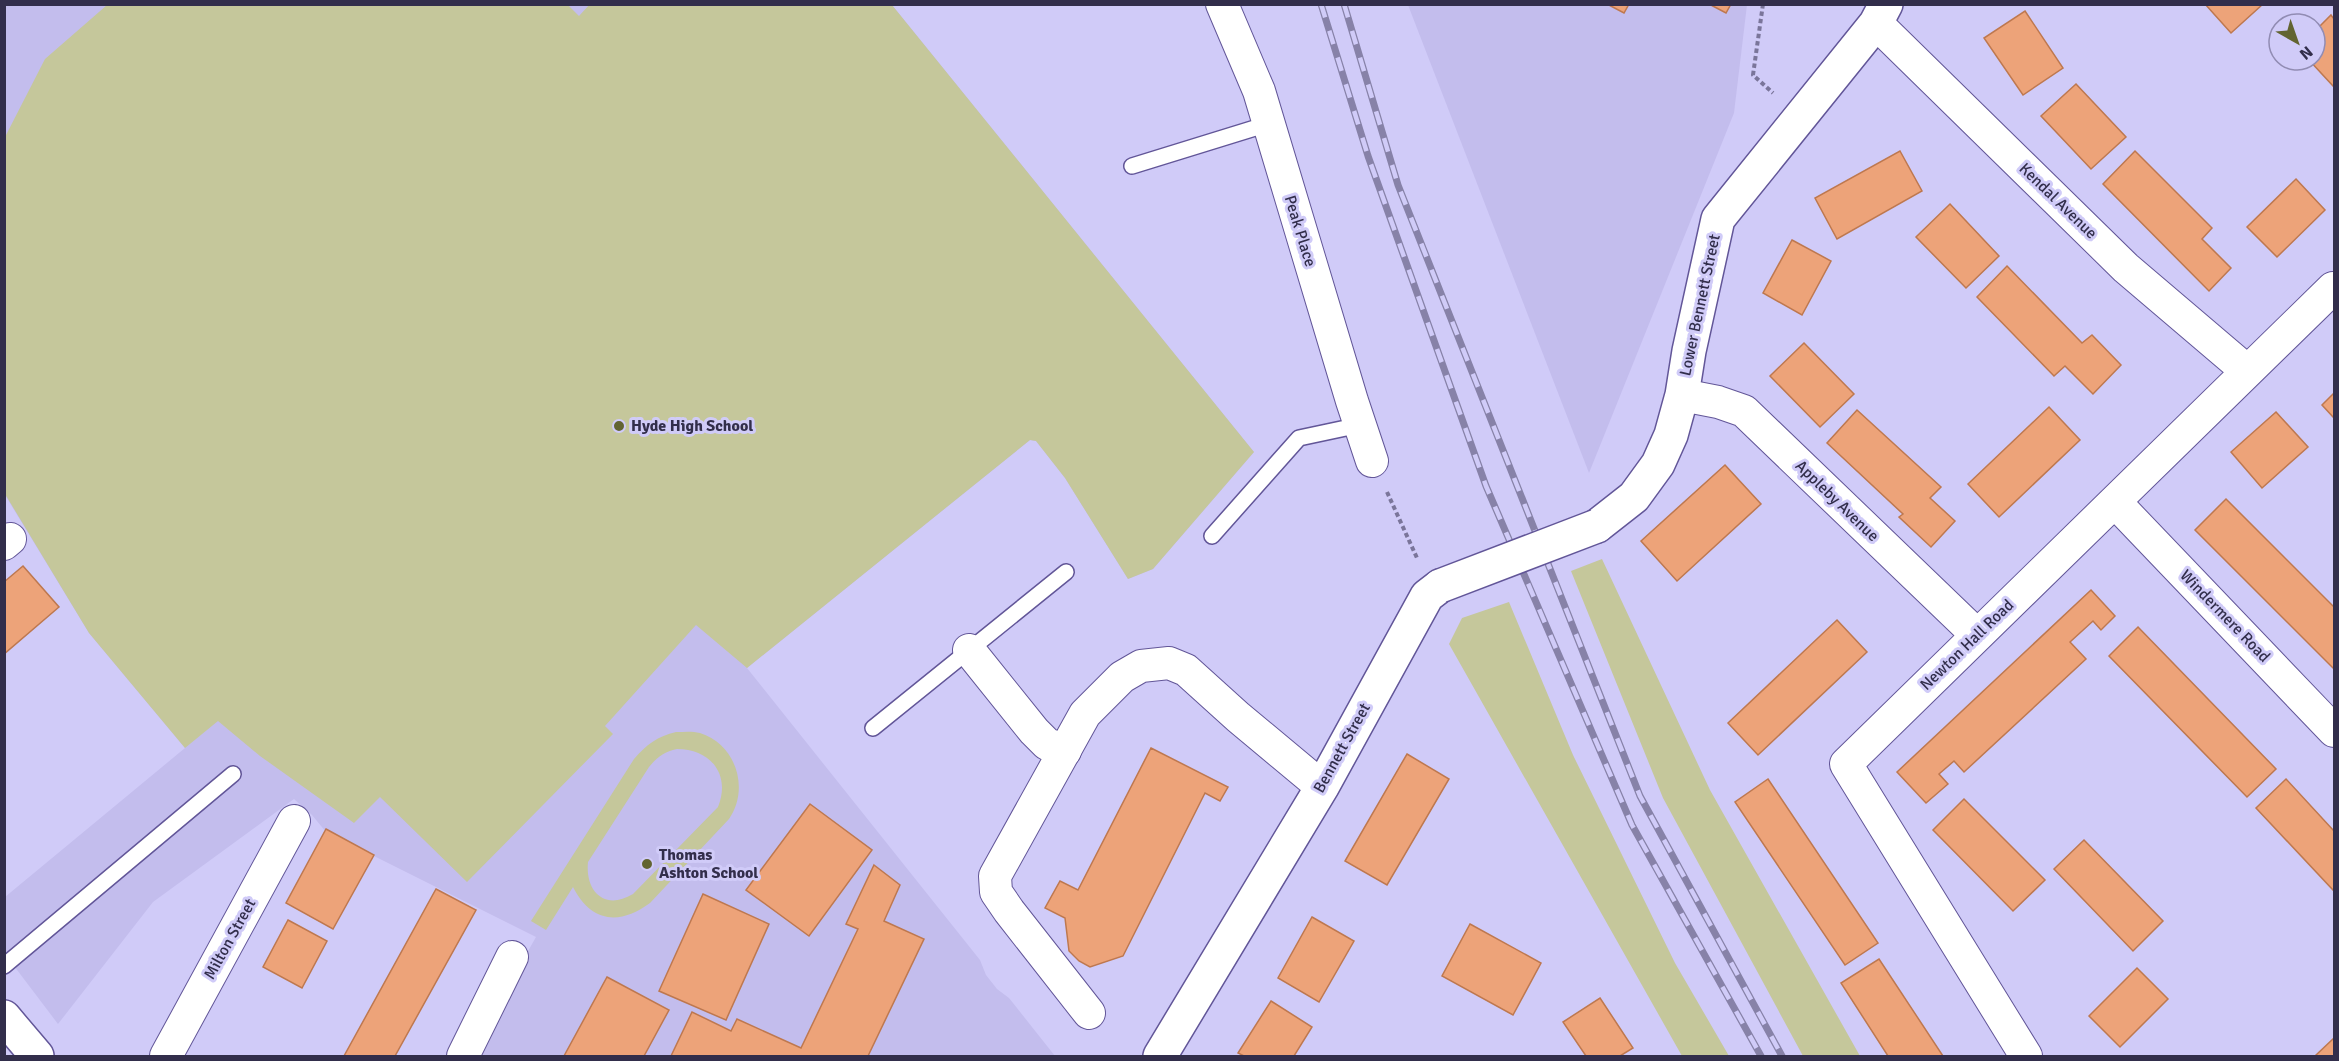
<svg xmlns="http://www.w3.org/2000/svg" width="2339" height="1061" viewBox="0 0 2339 1061" font-family="Signika,sans-serif">
	<style>
		.built { fill: #c3bded }
		.green { fill: #c5c79b; fill-rule: evenodd }
		.building { fill: #eda379; stroke: #be784f; stroke-width: 1.5 }
		.lines { fill: none; stroke-linecap: round; stroke-linejoin: round }
		.lane-casing { stroke: #625698; stroke-width: 18 }
		.street-casing { stroke: #625698; stroke-width: 34 }
		.secondary-casing { stroke: #625698; stroke-width: 36 }
		.path { stroke: #7a759a; stroke-width: 4; stroke-dasharray: 4.5 3; stroke-linecap: butt }
		.lane { stroke: #fff; stroke-width: 15 }
		.street { stroke: #fff; stroke-width: 32 }
		.secondary { stroke: #fff; stroke-width: 33 }
		.rail-casing { stroke: #8782a8; stroke-width: 7 }
		.rail { stroke: #d0cbf8; stroke-width: 4.5; stroke-dasharray: 14; stroke-linecap: butt }
		.secondary-bridge-casing { stroke: #625698; stroke-width: 36; stroke-linecap: butt }
		.secondary-bridge { stroke: #fff; stroke-width: 33 }
		.poi-dot { fill: #626431; stroke: #d0cbf8; stroke-width: 2 }
		.labels { text-anchor: middle; dominant-baseline: central; stroke-width: 6; stroke-linejoin: round; paint-order: stroke }
		.street-label { font-size: 16px; fill: #322e4b; stroke: #d0cbf8 }
		.poi-label { font-size: 16px; font-weight: bold; fill: #322e4b; stroke: #d0cbf8; text-anchor: start }
	</style>
	<rect width="100%" height="100%" fill="#d0cbf8"/>
	<g class="built">
		<polygon points="5,4 892,5 1254,452 1153,569 1128,579 1065,478 1036,441 1030,440 747,668 980,960 986,975 997,989 1009,998 1055,1056 469,1056 536,937 326,832 312,815 294,799 153,902 58,1024 5,954 5,897 185,748 89,633 5,495"/>
		<polygon points="1408,5 1747,5 1734,113 1589,473"/>
	</g>
	<g class="green">
		<polygon points="107,5 567,4 579,16 590,4 892,5 1254,452 1153,569 1128,579 1065,478 1036,441 1030,440 747,668 696,625 605,726 613,734 467,882 380,797 354,823 260,756 218,721 185,748 89,633 5,494 5,137 45,59"/>
		<polygon points="1602,559 1710,790 1860,1056 1803,1056 1663,798 1571,571"/>
		<polygon points="1509,602 1573,755 1675,963 1729,1056 1682,1056 1449,644 1462,618"/>
		<path d="M 676,732 C 684,732 692,731 700,733 C 736,744 750,789 729,819 L 650,903 C 619,926 591,922 573,887 L 546,930 L 531,921 L 634,759 C 646,745 658,736 676,732 ZM 677,749 C 711,749 731,775 718,807 L 633,894 C 605,911 585,892 588,862 L 649,767 C 657,757 664,752 677,749 Z"/>
	</g>
	<g class="building">
		<polygon points="1607,4 1629,4 1624,13"/>
		<polygon points="1709,4 1731,4 1726,13"/>
		<polygon points="2205,4 2263,4 2231,33"/>
		<polygon points="2025,11 2063,68 2023,95 1984,38"/>
		<polygon points="2331,15 2334,19 2334,87 2309,60 2315,60 2315,31"/>
		<polygon points="2076,84 2126,137 2091,169 2041,116"/>
		<polygon points="1900,151 1922,191 1837,239 1815,198"/>
		<polygon points="2135,151 2212,228 2202,239 2231,268 2209,291 2103,184"/>
		<polygon points="2296,179 2325,210 2277,257 2247,227"/>
		<polygon points="1950,204 1999,256 1966,288 1916,237"/>
		<polygon points="1792,240 1831,261 1802,315 1763,293"/>
		<polygon points="2007,266 2082,343 2092,335 2121,365 2093,394 2065,366 2054,376 1977,297"/>
		<polygon points="1804,343 1854,394 1820,427 1770,376"/>
		<polygon points="2334,393 2334,418 2322,405"/>
		<polygon points="2049,407 2080,440 1999,517 1968,484"/>
		<polygon points="1857,410 1941,487 1930,498 1955,521 1931,547 1899,517 1903,514 1827,443"/>
		<polygon points="2276,412 2308,447 2262,488 2231,452"/>
		<polygon points="1725,465 1761,504 1677,581 1641,541"/>
		<polygon points="2226,499 2334,607 2334,669 2195,530"/>
		<polygon points="23,566 59,607 4,654 4,582"/>
		<polygon points="2091,590 2115,616 2101,630 2093,621 2070,642 2086,659 1964,772 1954,761 1939,774 1948,784 1926,803 1897,772"/>
		<polygon points="1837,620 1867,652 1758,755 1728,723"/>
		<polygon points="2138,627 2276,769 2247,797 2109,656"/>
		<polygon points="1151,748 1228,787 1220,801 1205,793 1123,956 1090,967 1079,961 1069,951 1065,918 1045,908 1060,881 1078,890"/>
		<polygon points="1407,754 1449,779 1387,885 1345,861"/>
		<polygon points="1768,779 1878,943 1845,965 1735,802"/>
		<polygon points="2286,779 2334,831 2334,891 2256,808"/>
		<polygon points="1964,799 2045,880 2013,911 1933,830"/>
		<polygon points="810,804 872,850 809,936 746,890"/>
		<polygon points="326,829 374,855 333,929 286,903"/>
		<polygon points="2084,840 2163,921 2133,951 2054,869"/>
		<polygon points="874,865 900,885 884,921 924,939 868,1056 671,1056 692,1012 731,1031 737,1019 801,1048 858,929 846,924"/>
		<polygon points="436,889 476,910 395,1056 344,1056"/>
		<polygon points="703,894 769,924 726,1020 659,991"/>
		<polygon points="1312,917 1354,941 1319,1002 1278,978"/>
		<polygon points="288,920 327,941 302,988 263,967"/>
		<polygon points="1470,924 1541,963 1513,1015 1442,976"/>
		<polygon points="1879,959 1943,1056 1888,1056 1841,983"/>
		<polygon points="2137,968 2168,999 2120,1047 2089,1016"/>
		<polygon points="607,977 669,1010 644,1056 564,1056"/>
		<polygon points="1600,998 1633,1048 1620,1056 1586,1056 1563,1022"/>
		<polygon points="1271,1001 1312,1027 1294,1056 1244,1056 1238,1053"/>
		<polygon points="2334,1038 2334,1056 2315,1056"/>
	</g>
	<g class="lines">
		<defs>
			<g id="lane">
				<polyline points="1132,166 1268,124"/>
				<polyline points="1212,536 1299,438 1360,425"/>
				<polyline points="873,728 1066,572"/>
				<polyline points="4,966 233,774"/>
			</g>
			<g id="street">
				<polyline points="1222,4 1259,91 1352,401 1372,461"/>
				<polyline points="1876,23 2126,268 2247,371"/>
				<polyline points="1682,395 1718,402 1744,411 1977,635"/>
				<polyline points="2115,502 2334,731"/>
				<polyline points="4,544 10,539"/>
				<polyline points="969,650 1034,731 1047,744 1065,751"/>
				<polyline points="1089,1013 1009,911 996,892 995,876 1085,714 1122,677 1141,666 1169,663 1186,670 1238,717 1322,787"/>
				<polyline points="166,1056 294,821"/>
				<polyline points="463,1056 512,957"/>
				<polyline points="2026,1056 1846,764 2333,288 2334,290"/>
			</g>
			<g id="secondary">
				<polyline points="1597,526 1634,497 1658,464 1671,435 1682,395 1689,351 1718,219 1876,23 1886,4"/>
				<polyline points="4,1017 37,1056"/>
				<polyline points="1160,1056 1322,787 1427,596 1440,586"/>
			</g>
		</defs>
		<use href="#lane" class="lane-casing"/>
		<use href="#street" class="street-casing"/>
		<use href="#secondary" class="secondary-casing"/>
		<g class="path">
			<polyline points="1763,4 1753,75 1773,93"/>
			<polyline points="1387,492 1417,558"/>
		</g>
		<use href="#lane" class="lane"/>
		<use href="#street" class="street"/>
		<use href="#secondary" class="secondary"/>
		<defs>
			<g id="rail">
				<polyline points="1321,4 1368,156 1486,486 1632,825 1761,1056"/>
				<polyline points="1344,4 1398,185 1640,796 1782,1056"/>
			</g>
		</defs>
		<use href="#rail" class="rail-casing"/>
		<use href="#rail" class="rail"/>
		<defs>
			<polyline id="secondary-bridge" points="1440,586 1597,526"/>
		</defs>
		<use href="#secondary-bridge" class="secondary-bridge-casing"/>
		<use href="#secondary-bridge" class="secondary-bridge"/>
	</g>
	<g class="poi-dot">
		<circle cx="619" cy="426" r="6"/>
		<circle cx="647" cy="864" r="6"/>
	</g>
	<g class="labels">
		<g class="street-label">
			<text transform="translate(2058 201) rotate(44)">Kendal Avenue</text>
			<text transform="translate(1300 231) rotate(73)">Peak Place</text>
			<text transform="translate(1700 305) rotate(-78)">Lower Bennett Street</text>
			<text transform="translate(1837 501) rotate(44)">Appleby Avenue</text>
			<text transform="translate(2225 616) rotate(46)">Windermere Road</text>
			<text transform="translate(1967 645) rotate(-44)">Newton Hall Road</text>
			<text transform="translate(1342 748) rotate(-61)">Bennett Street</text>
			<text transform="translate(230 939) rotate(-61)">Milton Street</text>
		</g>
		<g class="poi-label">
			<text x="631" y="426">Hyde High School</text>
			<text x="659" y="855">Thomas<tspan x="659" dy="18">Ashton School</tspan></text>
		</g>
	</g>
	<rect width="2339" height="1061" fill="none" stroke="#322e4b" stroke-width="12"/>
	<g transform="translate(2297 42) rotate(140)"><circle r="28" fill="#d0cbf8" stroke="#918cb3" stroke-width="1.5"/>
	<path d="M0-4.5L10 22L0 15L-10 22Z" fill="#626431"/>
	<text y="-9" font-size="16" font-weight="bold" text-anchor="middle" fill="#322e4b">N</text>
	</g>
</svg>
